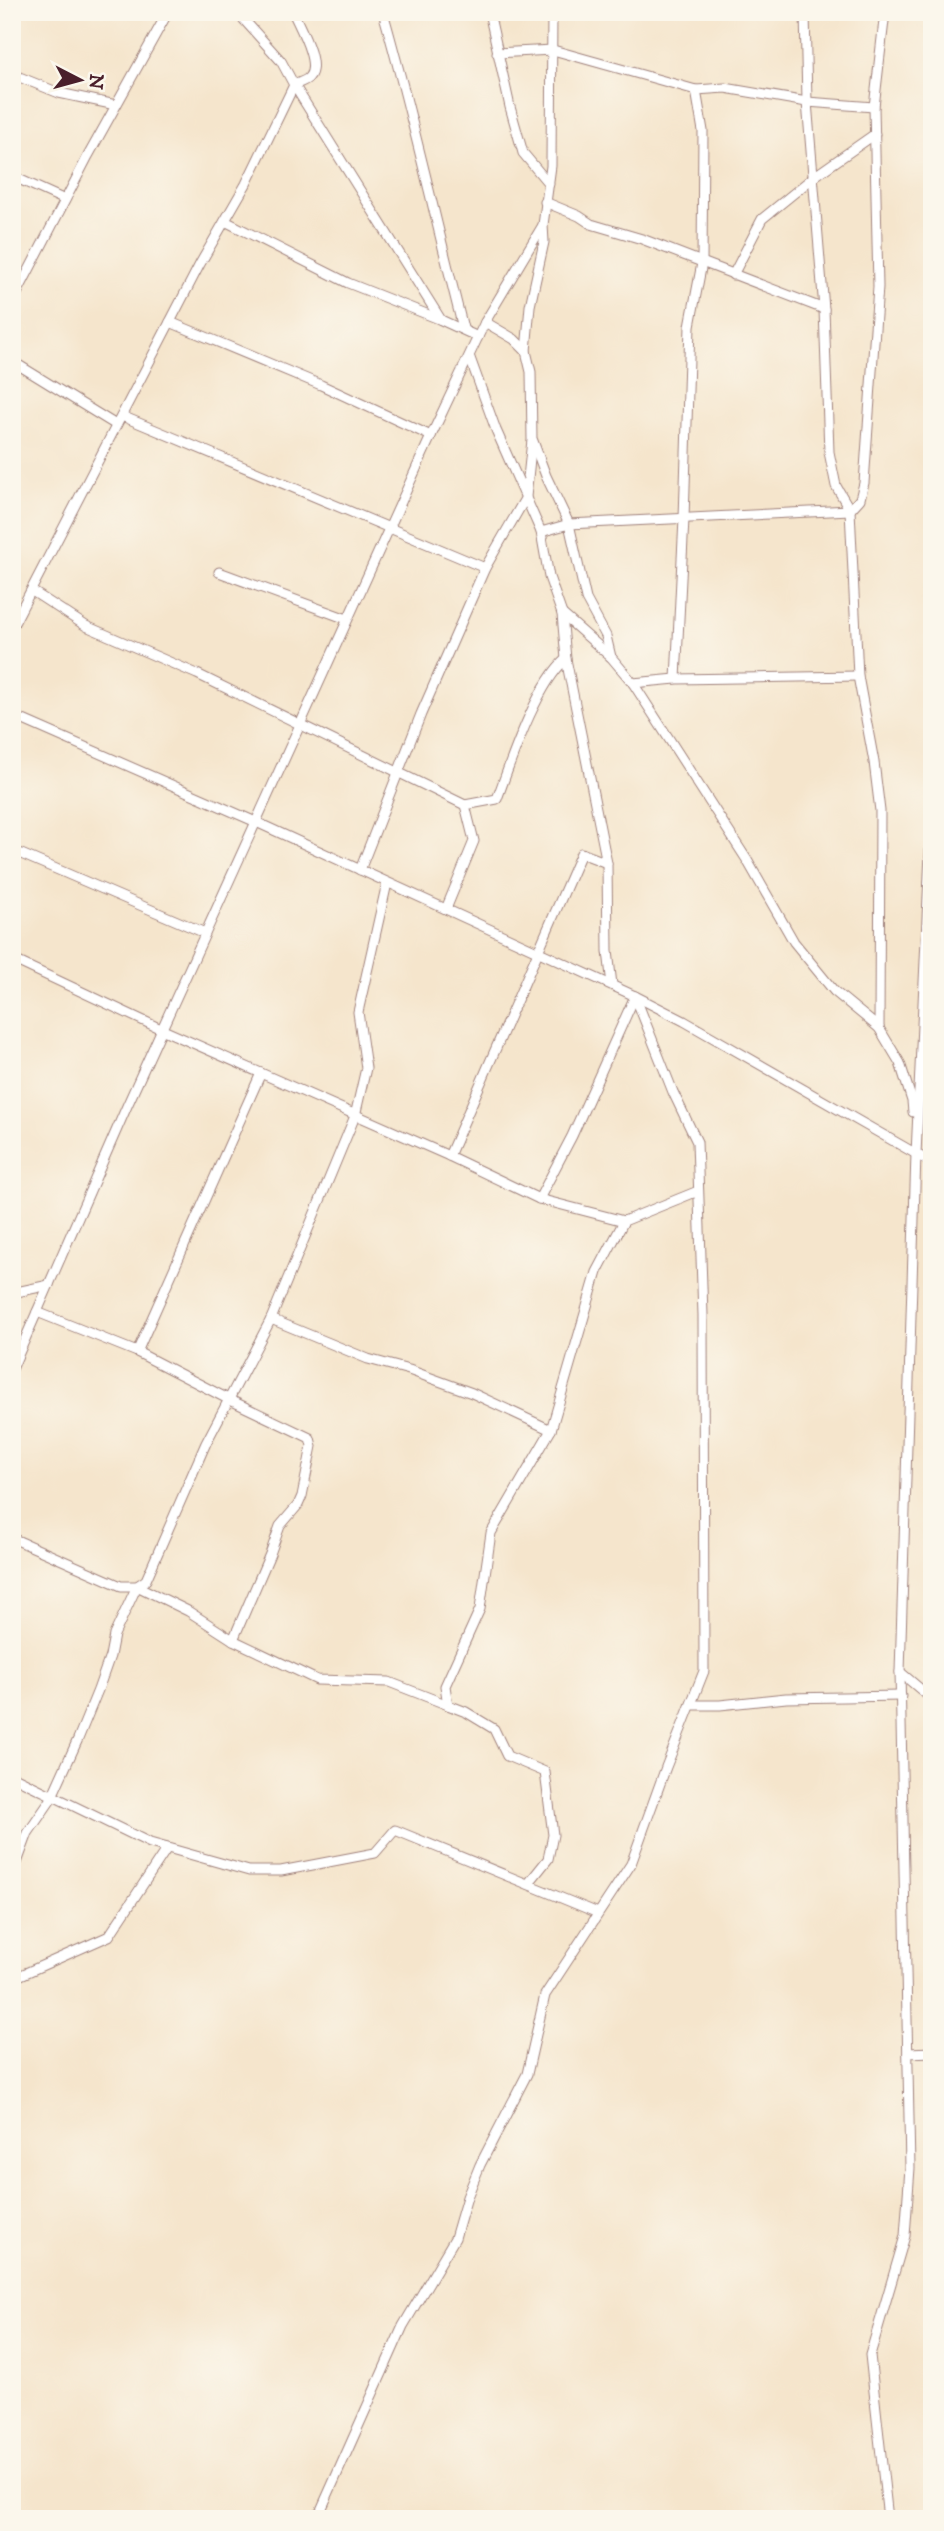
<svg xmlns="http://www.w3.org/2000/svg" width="944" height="2531" viewBox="0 0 944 2531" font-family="'IM FELL DW Pica',serif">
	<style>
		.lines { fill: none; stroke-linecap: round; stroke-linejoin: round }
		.minor-casing { stroke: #a0827c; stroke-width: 11 }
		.minor { stroke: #fff; stroke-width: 9 }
	</style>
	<rect width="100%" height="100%" fill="#fbf7ec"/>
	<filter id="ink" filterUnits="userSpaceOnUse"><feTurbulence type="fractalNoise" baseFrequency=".0143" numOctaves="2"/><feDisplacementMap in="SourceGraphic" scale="14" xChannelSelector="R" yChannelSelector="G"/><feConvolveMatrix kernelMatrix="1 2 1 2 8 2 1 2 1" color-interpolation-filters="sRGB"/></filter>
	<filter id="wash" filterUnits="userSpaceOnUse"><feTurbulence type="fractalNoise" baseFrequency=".00686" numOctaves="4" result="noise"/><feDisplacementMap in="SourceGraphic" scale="28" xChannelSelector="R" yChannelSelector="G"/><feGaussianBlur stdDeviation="1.57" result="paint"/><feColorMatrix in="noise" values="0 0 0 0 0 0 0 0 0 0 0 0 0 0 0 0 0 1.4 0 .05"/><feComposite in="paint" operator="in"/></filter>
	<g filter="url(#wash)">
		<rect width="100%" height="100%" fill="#f5e5cc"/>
	</g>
	<g filter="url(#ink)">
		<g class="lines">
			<defs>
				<g id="minor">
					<polyline points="237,12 281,61 294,85 441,320 478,337"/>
					<path d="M 383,12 C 413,117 436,223 463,328"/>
					<polyline points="489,12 510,107 523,153 549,184"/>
					<polyline points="805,12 807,102 824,309 829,452 836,486 850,510 858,676 874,762 880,811 879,1028"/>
					<polyline points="497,53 553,50 696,90 725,88 807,102 874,107"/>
					<polyline points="12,74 59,93 116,105"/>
					<polyline points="12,176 65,200"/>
					<polyline points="545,202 579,216 591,224 642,239 824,309"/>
					<polyline points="225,221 348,283 439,319"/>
					<polyline points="733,275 762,219 815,176 875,134"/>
					<polyline points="12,303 88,156 168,12"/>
					<polyline points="170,322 321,385 431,436"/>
					<polyline points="526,351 530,306 544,242 543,225"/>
					<polyline points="470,358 496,430 541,532 549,577 562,614 566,659 607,863 608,951 612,985"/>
					<polyline points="12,361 116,425"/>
					<polyline points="122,416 485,568"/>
					<polyline points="533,441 546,476 569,524 586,599 606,636 611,657"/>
					<polyline points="541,532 569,524 850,510 860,499 864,483 878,287 874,107 885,12"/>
					<polyline points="219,572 347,619"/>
					<polyline points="32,591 86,626 197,674 465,805"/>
					<polyline points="562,614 611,657 633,683 747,860 794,942 834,991 879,1028 900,1063 912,1101 913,1112"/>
					<path d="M 12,627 L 200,264 L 246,184 L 294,85 C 298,83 306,81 309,77 C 321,64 299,26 293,12"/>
					<polyline points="676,679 684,519 690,326 702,263 703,131 696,90"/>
					<polyline points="633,683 676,679 858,676"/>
					<polyline points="12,715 256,822 635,996 684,1021 932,1163"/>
					<polyline points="12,850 205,933"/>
					<polyline points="360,870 421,714 485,568 526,497 532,440 531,372 526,351 514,339 485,322"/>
					<path d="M 446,909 L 474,841 L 465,805 L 497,799 C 511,761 536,685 566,659"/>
					<polyline points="12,959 161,1029 449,1156 539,1199 624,1221 698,1191"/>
					<polyline points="449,1156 581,853 607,863"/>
					<polyline points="539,1199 572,1136 635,996"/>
					<polyline points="12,1293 49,1285"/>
					<polyline points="37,1312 137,1352 228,1399 310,1438 312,1446 302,1496 298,1505 280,1526 270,1554 233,1640"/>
					<polyline points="271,1319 368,1359 409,1370 472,1393 551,1430"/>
					<polyline points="137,1352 261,1073"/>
					<polyline points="12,1369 127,1106 431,436 485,322 543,225 551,166 552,12"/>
					<polyline points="12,1538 121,1586 137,1586 146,1580 206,1443 271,1319 355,1116 366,1068 358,1012 387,883"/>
					<polyline points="900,1672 932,1699"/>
					<polyline points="691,1705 720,1705 786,1698 901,1696"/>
					<polyline points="12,1776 150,1843 249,1871 281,1871 375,1853 395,1830 598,1913"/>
					<polyline points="12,1876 28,1833 50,1801 78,1739 98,1690 110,1656 114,1635 137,1586 188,1611 233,1640 317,1680 389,1682 448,1705"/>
					<polyline points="528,1884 548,1859 553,1835 545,1772 507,1756 494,1729 466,1712 448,1705 445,1686 480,1609 491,1533 551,1430 597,1272 624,1221"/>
					<polyline points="12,1979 109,1936 167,1848"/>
					<polyline points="908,2053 932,2052"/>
					<polyline points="317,2519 403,2326 455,2238 467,2197 480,2165 527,2074 545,1995 631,1864 666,1767 704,1671 703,1315 697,1142 673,1092 635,996"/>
					<polyline points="888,2519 870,2355 905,2236 910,2168 900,1672 916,1154 932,810"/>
				</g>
			</defs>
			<use href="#minor" class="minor-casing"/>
			<use href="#minor" class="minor"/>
		</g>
	</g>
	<rect width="944" height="2531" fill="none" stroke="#fbf7ec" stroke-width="42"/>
	<g transform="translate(80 80) rotate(96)" stroke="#fbf7ec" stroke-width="5" paint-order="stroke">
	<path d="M0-5L12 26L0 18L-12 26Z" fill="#4a1f2b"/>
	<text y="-10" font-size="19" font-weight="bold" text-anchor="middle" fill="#4a1f2b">N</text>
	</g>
</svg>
